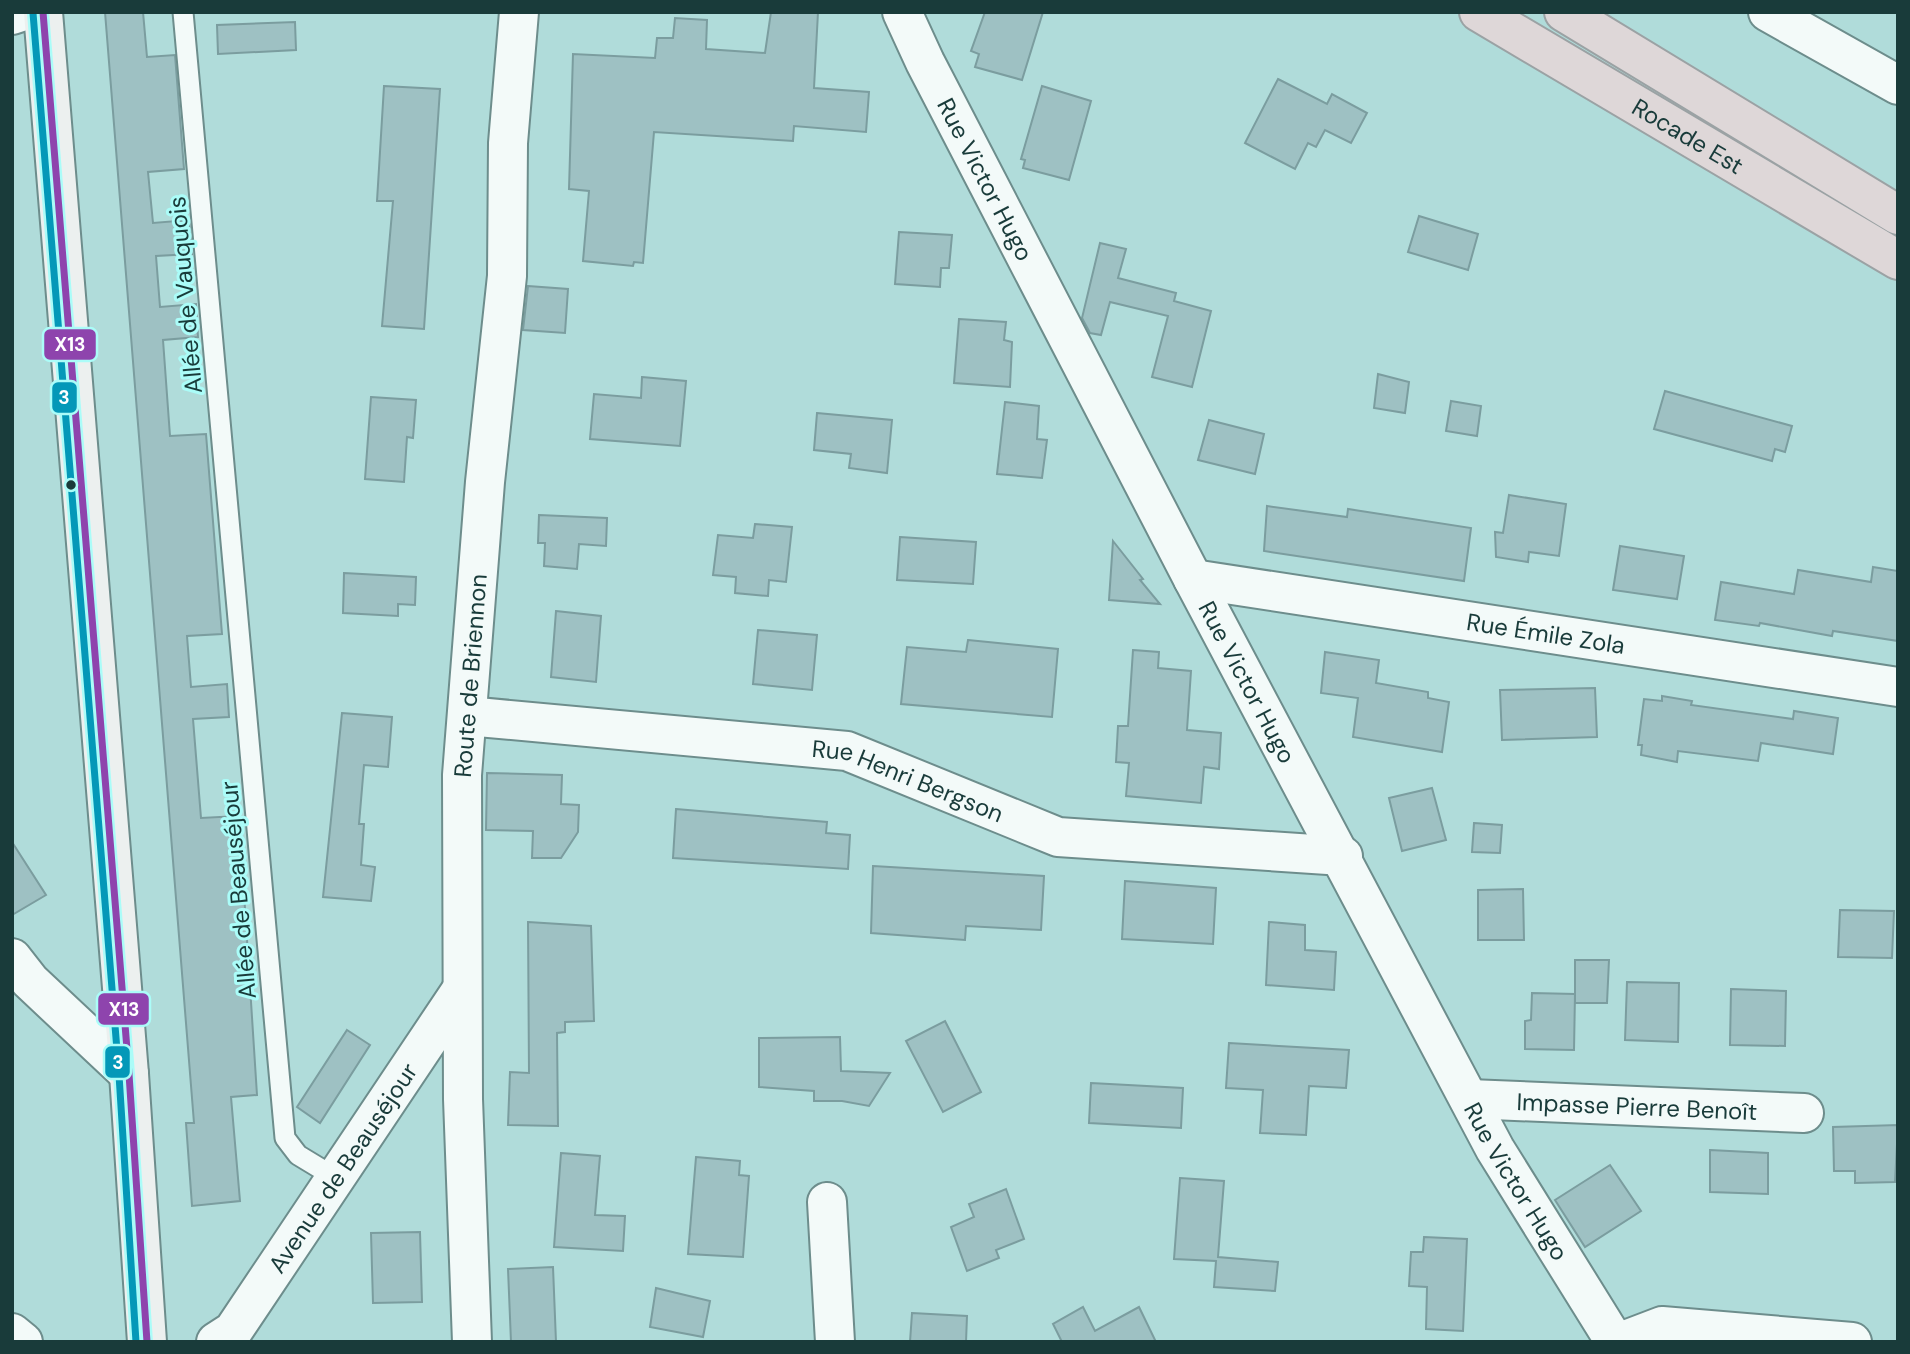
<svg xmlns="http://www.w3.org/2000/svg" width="1910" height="1354" viewBox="0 0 1910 1354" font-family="'DM Sans',sans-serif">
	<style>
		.building { fill: #9ec1c3; stroke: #7b9d9f; stroke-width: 2 }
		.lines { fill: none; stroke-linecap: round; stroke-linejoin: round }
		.lane-casing { stroke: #6d8d8c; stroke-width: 23 }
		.street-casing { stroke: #6d8d8c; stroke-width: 42 }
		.secondary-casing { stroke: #6d8d8c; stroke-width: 42 }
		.highway-casing { stroke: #9ba2a4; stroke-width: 42 }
		.lane { stroke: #f3faf9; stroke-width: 19 }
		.street { stroke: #f3faf9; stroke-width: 38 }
		.secondary { stroke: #ecf0ef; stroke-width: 38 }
		.highway { stroke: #ded7d8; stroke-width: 38 }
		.bus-1-casing { stroke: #abfcf8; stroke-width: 12 }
		.bus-2-casing { stroke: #abfcf8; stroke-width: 12 }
		.bus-1 { stroke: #8e44ad; stroke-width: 7 }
		.bus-2 { stroke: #0498b8; stroke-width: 7 }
		.bus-dot { fill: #193b3a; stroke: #abfcf8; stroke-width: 2.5 }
		.labels { text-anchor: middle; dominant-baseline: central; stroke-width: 6; stroke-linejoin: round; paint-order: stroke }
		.street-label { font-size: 24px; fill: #193b3a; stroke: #abfcf8 }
		.line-badge { stroke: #abfcf8; stroke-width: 2.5 }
		.badge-label { font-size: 19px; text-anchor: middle; font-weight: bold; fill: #fff }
	</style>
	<rect width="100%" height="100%" fill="#b0dcda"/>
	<g class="building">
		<polygon points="105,12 143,12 147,57 175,55 184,169 148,172 153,223 189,220 192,254 156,256 160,307 196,304 198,337 163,340 170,436 206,434 222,634 187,636 191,687 227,684 229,717 193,719 201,818 238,816 244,890 237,889 244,893 257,1095 231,1097 240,1201 192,1206 186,1123 194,1123"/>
		<polygon points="771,12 818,12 814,88 869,92 866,132 794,126 793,141 654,132 643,263 634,262 633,266 583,261 589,191 569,189 573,54 655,58 657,38 673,38 675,18 707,20 706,49 765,53"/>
		<polygon points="985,12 1043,12 1022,80 975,67 979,54 971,51"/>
		<polygon points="295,22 296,50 218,54 217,25"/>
		<polygon points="1278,79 1327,104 1332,94 1367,113 1351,143 1325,130 1316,147 1308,143 1295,169 1245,143"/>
		<polygon points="384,86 440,89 424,329 382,326 393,201 377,201"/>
		<polygon points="1042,86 1091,101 1069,180 1023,168 1025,160 1021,159"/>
		<polygon points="1419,216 1478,234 1468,270 1408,252"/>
		<polygon points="899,232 952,235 949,268 941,268 940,287 895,284"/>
		<polygon points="1100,243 1126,249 1118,278 1176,293 1174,301 1211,311 1192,387 1152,377 1168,316 1110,302 1101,335 1090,333 1082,318"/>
		<polygon points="528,286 568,289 565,333 523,330"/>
		<polygon points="959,319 1006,322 1004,340 1012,342 1010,387 954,383"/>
		<polygon points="1378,374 1409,382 1405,413 1374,408"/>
		<polygon points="642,377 686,381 680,446 590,439 594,394 641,398"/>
		<polygon points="1665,391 1792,426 1785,452 1775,449 1772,461 1654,429"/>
		<polygon points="371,397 416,400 413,438 407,437 404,482 365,479"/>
		<polygon points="1451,401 1481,406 1477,436 1446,431"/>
		<polygon points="1005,402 1039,406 1037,439 1047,440 1042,478 997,474"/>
		<polygon points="817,413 892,420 887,473 849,468 851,454 814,450"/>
		<polygon points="1209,420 1264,434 1255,474 1198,460"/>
		<polygon points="1509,495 1566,504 1559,556 1529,552 1528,562 1496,557 1495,532 1503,533"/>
		<polygon points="1267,506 1347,517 1348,509 1471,528 1464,581 1264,551"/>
		<polygon points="539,515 607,518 606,546 579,544 577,569 544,566 545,543 538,543"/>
		<polygon points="755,524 792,527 786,582 769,580 768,596 735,593 736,577 713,575 718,535 753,538"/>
		<polygon points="900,537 976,542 973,584 897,580"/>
		<polygon points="1113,541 1143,579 1140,580 1160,604 1109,600"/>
		<polygon points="1620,546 1684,556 1677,599 1613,590"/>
		<polygon points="1873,567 1898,571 1898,641 1833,631 1832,636 1760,623 1759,626 1715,620 1721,582 1794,594 1798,570 1871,582"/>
		<polygon points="344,573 416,577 415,605 398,604 398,616 343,613"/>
		<polygon points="556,611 601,616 596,682 551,677"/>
		<polygon points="758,630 817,635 812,690 753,684"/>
		<polygon points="968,640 1058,649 1052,717 901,704 907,647 966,652"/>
		<polygon points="1133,650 1159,652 1158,668 1191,671 1187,730 1221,733 1219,769 1204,767 1201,803 1126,796 1129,763 1116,762 1118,726 1128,726"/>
		<polygon points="1325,652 1379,660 1376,683 1428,692 1428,698 1449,702 1442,752 1353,737 1358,698 1321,693"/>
		<polygon points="1595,688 1597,737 1502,740 1500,690"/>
		<polygon points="1662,696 1692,701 1691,705 1793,719 1794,711 1838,718 1833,754 1761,743 1758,761 1678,751 1677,762 1641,755 1642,745 1638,745 1644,699 1662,701"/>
		<polygon points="342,713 392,717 388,767 364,765 359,824 364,824 361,865 375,867 371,901 323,897"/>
		<polygon points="487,773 562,775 561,804 579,805 578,832 561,858 532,858 533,831 486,830"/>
		<polygon points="1432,788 1446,840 1402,851 1389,798"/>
		<polygon points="676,809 827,822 826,833 850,835 848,869 673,858"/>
		<polygon points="1474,823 1502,825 1500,853 1472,852"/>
		<polygon points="12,842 46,895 12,915"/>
		<polygon points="873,866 1044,876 1041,930 966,926 965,940 871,933"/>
		<polygon points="1125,881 1216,888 1213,944 1122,939"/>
		<polygon points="1523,889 1524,940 1478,940 1478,890"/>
		<polygon points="1840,910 1894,911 1892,958 1838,957"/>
		<polygon points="528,922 591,926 594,1021 565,1022 565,1032 557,1033 558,1126 508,1125 510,1072 529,1073"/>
		<polygon points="1269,922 1305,925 1305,950 1336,952 1334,990 1266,985"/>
		<polygon points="1575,960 1609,960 1607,1003 1575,1003"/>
		<polygon points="1627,982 1679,983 1678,1042 1625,1040"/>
		<polygon points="1731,989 1786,991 1785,1046 1730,1045"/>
		<polygon points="1532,993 1575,994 1574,1050 1525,1049 1525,1021 1531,1020"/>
		<polygon points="945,1021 981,1092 943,1112 906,1041"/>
		<polygon points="347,1030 370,1045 320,1123 297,1107"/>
		<polygon points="840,1037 841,1071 890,1073 869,1106 842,1101 814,1101 814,1091 759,1087 759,1038"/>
		<polygon points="1229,1043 1349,1050 1346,1088 1309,1086 1306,1135 1260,1133 1263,1090 1226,1088"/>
		<polygon points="1091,1083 1183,1088 1181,1128 1089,1123"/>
		<polygon points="1898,1125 1895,1182 1855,1183 1855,1171 1834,1171 1833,1127"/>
		<polygon points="1710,1150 1768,1153 1768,1194 1710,1192"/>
		<polygon points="561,1153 600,1156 595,1215 625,1216 623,1251 554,1247"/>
		<polygon points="696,1157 740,1161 739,1175 749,1176 743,1257 688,1254"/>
		<polygon points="1610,1165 1641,1211 1585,1247 1555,1200"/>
		<polygon points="1180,1178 1224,1181 1218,1257 1278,1262 1275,1291 1214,1287 1216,1261 1174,1259"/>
		<polygon points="1006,1189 1024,1239 996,1250 999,1258 967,1271 951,1227 974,1217 969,1204"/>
		<polygon points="420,1232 422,1302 373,1303 371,1233"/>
		<polygon points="1424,1237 1467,1239 1463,1331 1426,1329 1427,1287 1409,1286 1411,1252 1423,1252"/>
		<polygon points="553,1267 556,1342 511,1342 508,1269"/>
		<polygon points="656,1288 710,1301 703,1337 650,1327"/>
		<polygon points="1083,1307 1095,1331 1139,1307 1156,1342 1062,1342 1053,1324"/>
		<polygon points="912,1313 967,1316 966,1342 910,1342"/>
	</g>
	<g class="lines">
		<defs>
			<polyline id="lane" points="183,12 285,1138 298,1155 336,1178"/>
			<g id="street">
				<path id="s1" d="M 902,12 L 925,62 L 1193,579 L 1495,1149 L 1615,1342"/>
				<polyline points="1768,12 1898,85"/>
				<polyline points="12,15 21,12"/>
				<path id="s2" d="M 1193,579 L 1898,687"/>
				<path id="s3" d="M 467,716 L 847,751 L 1058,837 L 1343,856"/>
				<polyline points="12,958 30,981 129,1074"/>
				<path id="s4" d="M 1469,1099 L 1804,1113"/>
				<polyline points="827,1202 835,1342"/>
				<polyline points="12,1333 23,1342"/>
				<path id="s5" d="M 216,1342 L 233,1331 L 462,989"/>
				<path id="s6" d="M 472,1342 L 463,1099 L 462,775 L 485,482 L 507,276 L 508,143 L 519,12"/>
				<polyline points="1620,1342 1662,1326 1852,1342"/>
			</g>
			<polyline id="secondary" points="43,12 129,1074 147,1342"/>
			<g id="highway">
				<path id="s7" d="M 1479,12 L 1898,260"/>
				<polyline points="1564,12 1898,215"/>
			</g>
		</defs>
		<use href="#lane" class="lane-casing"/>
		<use href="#street" class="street-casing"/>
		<use href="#secondary" class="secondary-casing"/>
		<use href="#highway" class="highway-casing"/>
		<use href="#lane" class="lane"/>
		<use href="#street" class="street"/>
		<use href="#secondary" class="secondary"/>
		<use href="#highway" class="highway"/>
		<defs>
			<polyline id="bus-1" points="43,12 129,1074 147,1342"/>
			<polyline id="bus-2" points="33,13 119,1075 136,1342"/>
		</defs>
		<use href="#bus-1" class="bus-1-casing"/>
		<use href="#bus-2" class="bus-2-casing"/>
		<use href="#bus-1" class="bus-1"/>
		<use href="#bus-2" class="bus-2"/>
	</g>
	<circle class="bus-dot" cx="71" cy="485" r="6"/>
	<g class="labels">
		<g class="street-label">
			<text stroke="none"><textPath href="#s7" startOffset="243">Rocade Est</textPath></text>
			<text stroke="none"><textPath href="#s1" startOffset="187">Rue Victor Hugo</textPath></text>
			<text transform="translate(185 295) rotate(-95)">Allée de Vauquois</text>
			<text stroke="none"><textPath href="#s2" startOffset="357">Rue Émile Zola</textPath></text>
			<text stroke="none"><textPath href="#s6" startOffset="667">Route de Briennon</textPath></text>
			<text stroke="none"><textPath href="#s1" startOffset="754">Rue Victor Hugo</textPath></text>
			<text stroke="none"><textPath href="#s3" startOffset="448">Rue Henri Bergson</textPath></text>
			<text transform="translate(238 890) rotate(-95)">Allée de Beauséjour</text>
			<text stroke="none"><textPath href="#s4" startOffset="168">Impasse Pierre Benoît</textPath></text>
			<text stroke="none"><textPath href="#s5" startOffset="217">Avenue de Beauséjour</textPath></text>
			<text stroke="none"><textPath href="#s1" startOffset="1321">Rue Victor Hugo</textPath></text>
		</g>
	</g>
	<g class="line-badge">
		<rect x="43" y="328" width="54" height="33" rx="7" fill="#8e44ad"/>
		<rect x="51" y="381" width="27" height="33" rx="7" fill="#0498b8"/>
		<rect x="97" y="992" width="53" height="34" rx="7" fill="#8e44ad"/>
		<rect x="104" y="1045" width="27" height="34" rx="7" fill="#0498b8"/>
	</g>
	<g class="badge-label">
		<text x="70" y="351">X13</text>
		<text x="64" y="404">3</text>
		<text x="124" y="1016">X13</text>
		<text x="118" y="1069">3</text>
	</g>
	<rect width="1910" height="1354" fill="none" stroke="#193b3a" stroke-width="28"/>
</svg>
